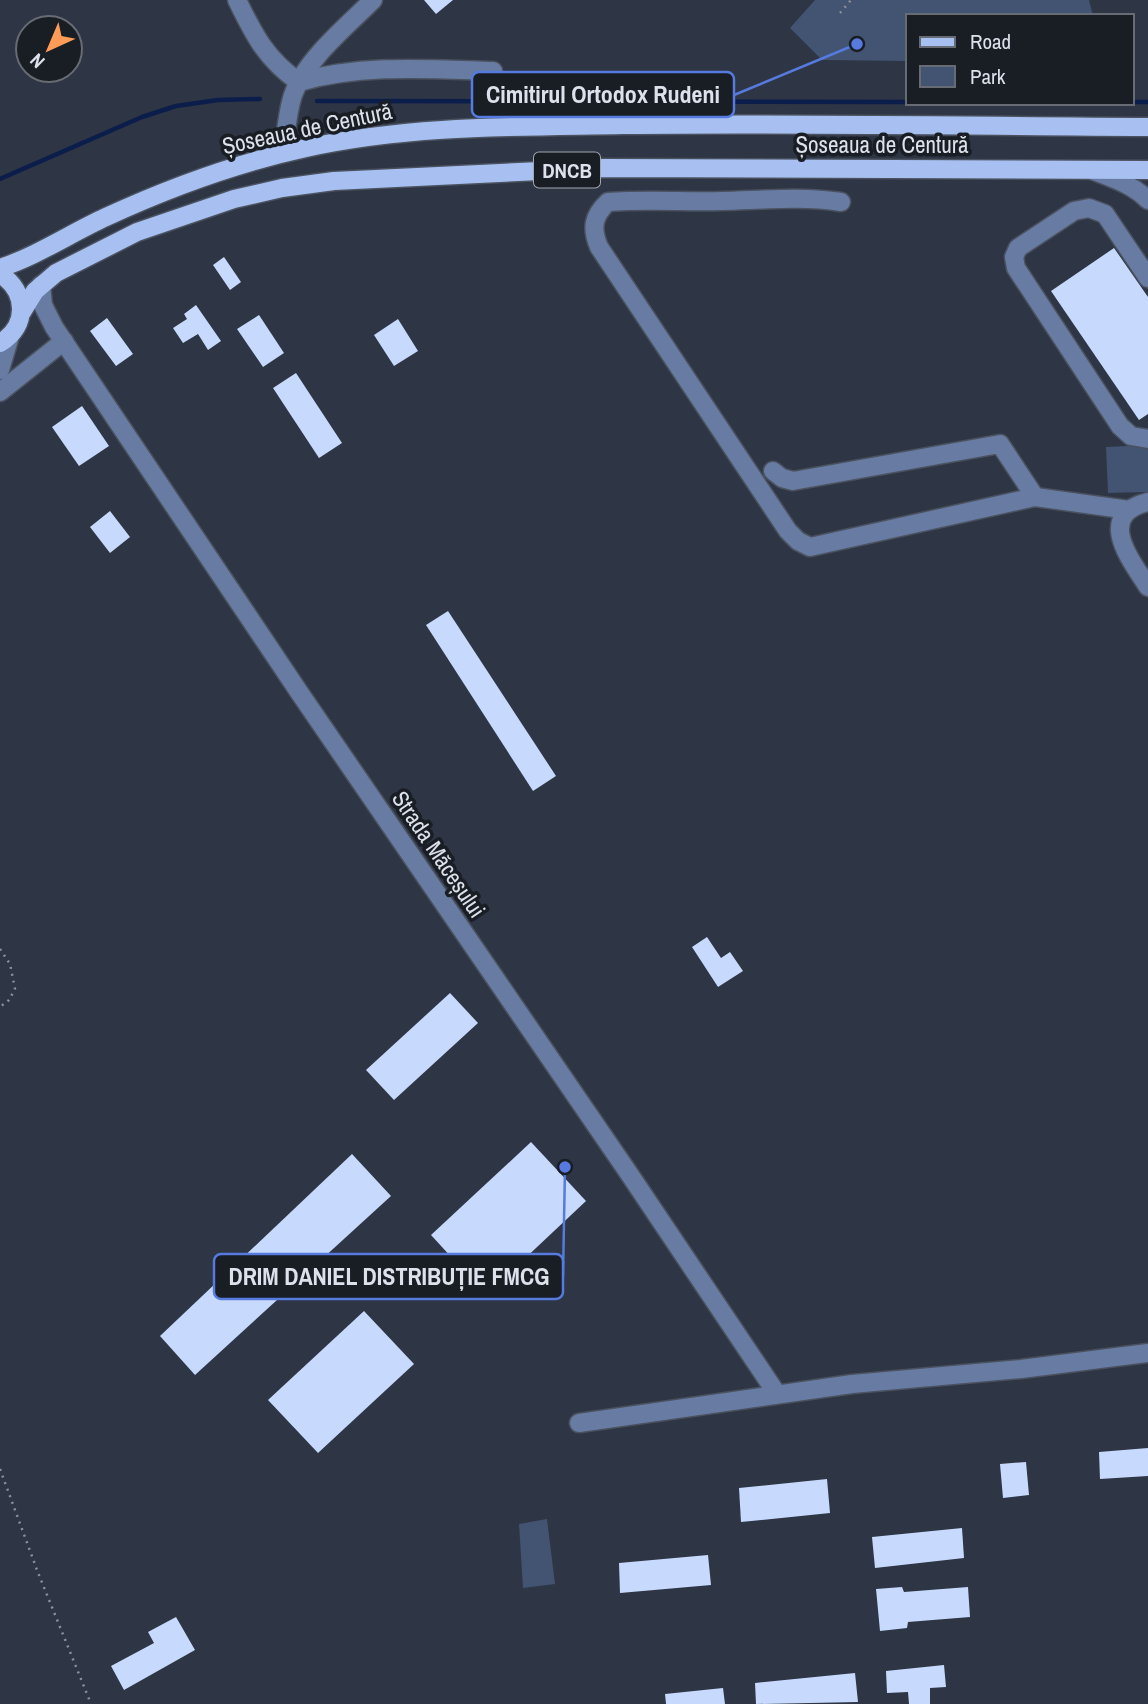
<svg xmlns="http://www.w3.org/2000/svg" width="1148" height="1704" viewBox="0 0 1148 1704" font-family="'Archivo Narrow',sans-serif">
	<style>
		.green { fill: #435372 }
		.lines { fill: none; stroke-linecap: round; stroke-linejoin: round }
		.stream { stroke: #0b1e4b; stroke-width: 4.5 }
		.building { fill: #c7dafd }
		.minor-casing { stroke: #4a515f; stroke-width: 21 }
		.major-casing { stroke: #4a515f; stroke-width: 21 }
		.path { stroke: #8a909c; stroke-width: 2.5; stroke-dasharray: 2 5; stroke-linecap: butt }
		.minor { stroke: #677ba3; stroke-width: 18 }
		.major { stroke: #a7c0f1; stroke-width: 18 }
		.labels { text-anchor: middle; dominant-baseline: central; stroke-width: 7; stroke-linejoin: round; paint-order: stroke }
		.shield { fill: #191d24; stroke: #a2a6af; stroke-width: 2 }
		.shield-label { font-size: 21px; font-weight: bold; fill: #dce1eb }
		.street-label { font-size: 23px; fill: #dce1eb; stroke: #191d24 }
		.leader { fill: none; stroke: #567ade; stroke-width: 2.5 }
		.callout-dot { fill: #567ade; stroke: #191d24; stroke-width: 2.5 }
		.callout { fill: #191d24; stroke: #567ade; stroke-width: 2.5 }
		.callout-label { font-size: 24px; text-anchor: middle; font-weight: bold; fill: #dce1eb }
	</style>
	<rect width="100%" height="100%" fill="#2e3544"/>
	<g class="green">
		<polygon points="815,0 1089,0 1093,16 908,16 908,61 822,60 790,28"/>
		<polygon points="1148,445 1148,492 1108,493 1106,447"/>
		<polygon points="547,1519 555,1584 523,1588 519,1524"/>
	</g>
	<g class="lines">
		<g class="stream">
			<polyline points="317,101 908,102"/>
			<polyline points="1132,102 1148,102"/>
			<polyline points="0,179 142,117 176,106 218,100 260,99"/>
		</g>
	</g>
	<g class="building">
		<polygon points="424,0 453,0 436,14"/>
		<polygon points="1114,248 1148,297 1148,414 1139,420 1051,291"/>
		<polygon points="224,257 241,282 230,290 213,265"/>
		<polygon points="196,305 221,341 208,350 198,334 183,343 173,328 187,319 184,314"/>
		<polygon points="259,315 284,353 263,367 237,329"/>
		<polygon points="107,318 133,354 116,366 90,331"/>
		<polygon points="398,319 418,351 394,366 374,335"/>
		<polygon points="296,373 342,443 319,458 273,388"/>
		<polygon points="82,406 109,446 79,466 52,427"/>
		<polygon points="110,511 130,537 110,553 90,527"/>
		<polygon points="448,611 556,776 533,791 426,625"/>
		<polygon points="707,937 721,958 730,952 743,971 718,987 692,947"/>
		<polygon points="450,993 478,1023 394,1100 366,1070"/>
		<polygon points="531,1142 586,1201 486,1295 431,1235"/>
		<polygon points="352,1154 391,1196 195,1375 160,1336"/>
		<polygon points="364,1311 414,1364 318,1453 268,1400"/>
		<polygon points="1148,1448 1148,1476 1100,1479 1099,1452"/>
		<polygon points="1026,1462 1029,1495 1003,1498 1000,1464"/>
		<polygon points="827,1479 830,1513 741,1522 739,1488"/>
		<polygon points="962,1528 964,1558 875,1568 872,1537"/>
		<polygon points="708,1555 711,1585 620,1593 619,1563"/>
		<polygon points="902,1587 904,1592 968,1587 970,1617 908,1622 907,1628 880,1631 876,1589"/>
		<polygon points="176,1617 195,1650 124,1690 111,1666 154,1643 148,1632"/>
		<polygon points="944,1665 946,1687 930,1688 930,1704 909,1704 908,1692 887,1693 886,1671"/>
		<polygon points="855,1673 858,1702 756,1704 755,1683"/>
		<polygon points="723,1688 725,1704 666,1704 665,1694"/>
	</g>
	<g class="lines">
		<defs>
			<g id="minor">
				<path d="M 237,0 C 254,35 266,59 299,82 C 362,64 428,69 493,71"/>
				<path d="M 283,153 C 286,134 287,113 293,95 C 305,60 348,25 373,0"/>
				<path d="M 1094,171 C 1115,179 1133,185 1148,200"/>
				<polyline points="1148,278 1105,214 1089,208 1074,211 1018,248 1014,257 1016,268 1120,426 1131,436 1148,439"/>
				<polyline points="41,285 43,305 54,327 299,692 630,1175 777,1394"/>
				<polyline points="0,370 10,336"/>
				<polyline points="0,392 64,341"/>
				<path d="M 773,471 L 782,478 L 793,481 L 1000,444 L 1035,497 L 810,547 L 798,541 L 788,531 L 599,247 C 591,228 593,216 608,202 C 647,199 684,202 722,201 C 762,200 802,196 841,202"/>
				<polyline points="1035,497 1129,510"/>
				<path d="M 1148,502 C 1095,515 1130,559 1148,587"/>
				<polyline points="579,1423 852,1384 1021,1369 1148,1353"/>
			</g>
			<g id="major">
				<path d="M 0,268 C 37,256 71,233 106,217 C 171,187 237,163 306,148 C 411,125 517,127 623,125 C 798,123 973,126 1148,127"/>
				<path d="M 0,274 C 27,291 29,326 0,343"/>
				<polyline points="22,312 35,291 56,273 137,232 234,199 282,188 334,181 603,168 1148,170"/>
			</g>
		</defs>
		<use href="#minor" class="minor-casing"/>
		<use href="#major" class="major-casing"/>
		<g class="path">
			<polyline points="840,13 851,0"/>
			<polyline points="0,949 10,964 15,989 9,1000 0,1007"/>
			<polyline points="0,1469 37,1570 91,1704"/>
		</g>
		<use href="#minor" class="minor"/>
		<use href="#major" class="major"/>
	</g>
	<g class="labels">
		<rect class="shield" x="534" y="152.5" width="66" height="35" rx="5"/>
		<g class="shield-label">
			<text x="567" y="170">DNCB</text>
		</g>
		<g class="street-label">
			<text transform="translate(307 128) rotate(-12)">Șoseaua de Centură</text>
			<text x="882" y="144">Șoseaua de Centură</text>
			<text transform="translate(439 854) rotate(56)">Strada Măceșului</text>
		</g>
	</g>
	<path class="leader" d="M857 44L734 95M565 1167L563 1277"/>
	<g class="callout-dot">
		<circle cx="857" cy="44" r="7"/>
		<circle cx="565" cy="1167" r="7"/>
	</g>
	<g class="callout">
		<rect x="472" y="72" width="262" height="45" rx="7"/>
		<rect x="214" y="1254" width="349" height="45" rx="7"/>
	</g>
	<g class="callout-label">
		<text x="603" y="103">Cimitirul Ortodox Rudeni</text>
		<text x="389" y="1285">DRIM DANIEL DISTRIBUȚIE FMCG</text>
	</g>
	<rect x="906" y="14" width="228" height="91" fill="#191d24" stroke="#676b74" stroke-width="2"/>
	<rect x="920" y="37" width="35" height="10" fill="#a7c0f1" stroke="#676b74" stroke-width="2"/>
	<text x="970" y="49" font-size="21" fill="#dce1eb">Road</text>
	<rect x="920" y="66" width="35" height="21" fill="#435372" stroke="#676b74" stroke-width="2"/>
	<text x="970" y="84" font-size="21" fill="#dce1eb">Park</text>
	<g transform="translate(49 49) rotate(224)"><circle r="33" fill="#191d24" stroke="#676b74" stroke-width="2"/>
	<path d="M0-5L12 26L0 18L-12 26Z" fill="#fe9c57"/>
	<text y="-10" font-size="19" font-weight="bold" text-anchor="middle" fill="#dce1eb">N</text>
	</g>
</svg>
